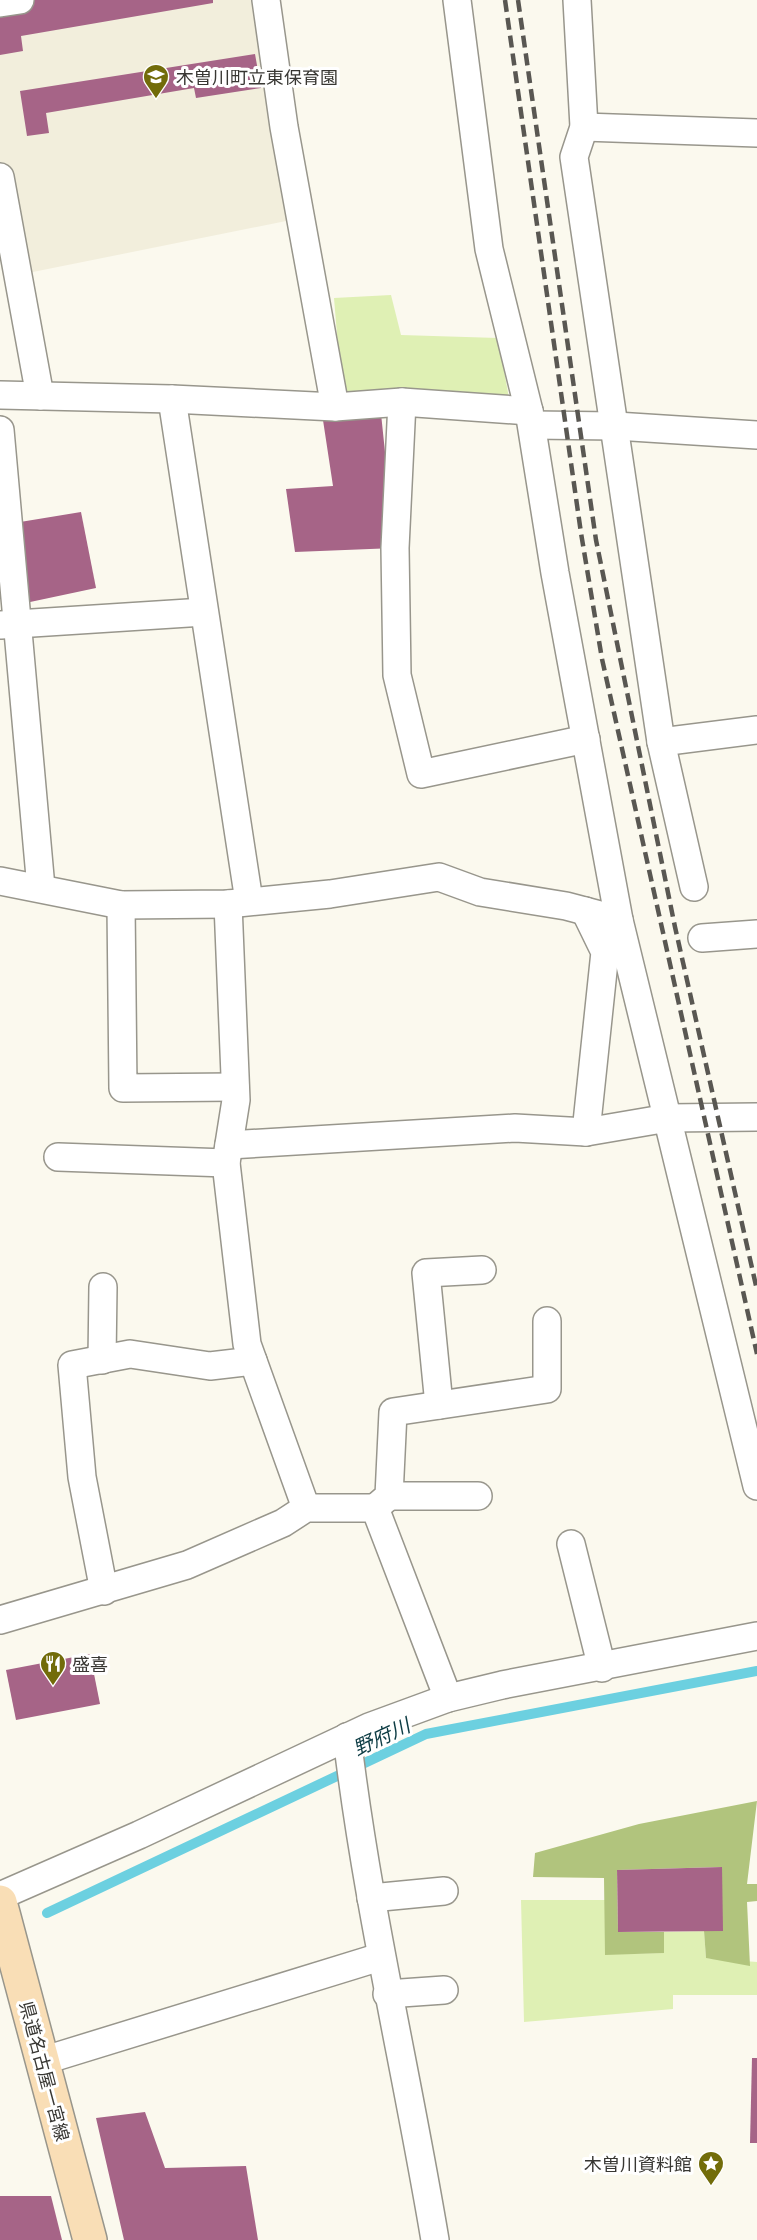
<svg xmlns="http://www.w3.org/2000/svg" width="757" height="2240" viewBox="0 0 757 2240" font-family="Commissioner,'Noto Sans JP',sans-serif">
	<style>
		.built { fill: #f2eedc }
		.green { fill: #dff0b4 }
		.forest { fill: #b1c47d }
		.lines { fill: none; stroke-linecap: round; stroke-linejoin: round }
		.stream { stroke: #6cd0e0; stroke-width: 10 }
		.building { fill: #a66487 }
		.minor-casing { stroke: #98968c; stroke-width: 30 }
		.secondary-casing { stroke: #98968c; stroke-width: 36 }
		.minor { stroke: #fff; stroke-width: 27 }
		.secondary { stroke: #f9deb6; stroke-width: 33 }
		.rail { stroke: #595752; stroke-width: 4.5; stroke-dasharray: 12 6; stroke-linecap: butt }
		.labels { text-anchor: middle; dominant-baseline: central; stroke-width: 6; stroke-linejoin: round; paint-order: stroke }
		.poi-label { font-size: 18px; fill: #383733; stroke: #fff; text-anchor: start }
		.street-label { font-size: 18px; fill: #383733; stroke: #fff }
		.water-label { font-size: 20px; font-style: italic; fill: #0d3c44; stroke: #fff }
	</style>
	<rect width="100%" height="100%" fill="#fbf9ee"/>
	<polygon class="built" points="20,0 267,0 301,218 18,275 0,178 0,3"/>
	<g class="green">
		<polygon points="391,295 401,335 498,338 511,409 343,407 334,298"/>
		<polygon points="521,1900 605,1900 605,1954 664,1953 664,1932 704,1931 706,1958 757,1962 757,1995 673,1995 673,2009 524,2022"/>
	</g>
	<polygon class="forest" points="757,1801 747,1884 757,1884 757,1901 747,1902 750,1966 706,1958 704,1931 722,1931 721,1867 617,1870 618,1932 664,1932 664,1953 605,1955 604,1878 533,1877 535,1853 639,1824"/>
	<g class="lines">
		<polyline class="stream" points="47,1913 426,1734 757,1671"/>
	</g>
	<g class="building">
		<polygon points="34,0 213,0 213,3 21,36 23,51 0,55 0,6"/>
		<polygon points="255,54 261,88 196,98 194,88 46,113 49,133 27,136 20,91"/>
		<polygon points="380,404 395,548 295,552 286,489 333,486 321,407"/>
		<polygon points="81,512 96,588 16,605 8,524"/>
		<polygon points="90,1654 100,1704 16,1720 6,1670"/>
		<polygon points="722,1867 723,1931 618,1932 617,1870"/>
		<polygon points="752,2058 757,2058 757,2143 750,2143"/>
		<polygon points="145,2112 165,2168 246,2166 258,2240 124,2240 96,2118"/>
		<polygon points="0,2196 51,2196 62,2240 0,2240"/>
	</g>
	<g class="lines">
		<defs>
			<g id="minor">
				<polyline points="266,0 284,127 335,407"/>
				<polyline points="457,0 489,249 529,411 555,573 619,920 757,1486"/>
				<polyline points="577,0 584,127 574,157 661,742 694,887"/>
				<polyline points="0,3 20,0"/>
				<polyline points="584,127 757,133"/>
				<polyline points="0,177 40,396"/>
				<polyline points="0,395 172,399 335,407 402,402 529,411"/>
				<polyline points="172,399 249,901"/>
				<polyline points="402,402 395,548 397,675 421,774 586,739"/>
				<polyline points="532,425 616,426 757,435"/>
				<polyline points="0,430 41,888"/>
				<polyline points="1,625 204,612"/>
				<polyline points="661,742 757,730"/>
				<polyline points="0,881 121,905 228,904 330,894 439,877 480,892 566,906 619,920"/>
				<polyline points="228,904 236,1100 226,1163 247,1344 306,1508"/>
				<polyline points="121,905 123,1088 235,1087"/>
				<polyline points="585,911 605,952 586,1132"/>
				<polyline points="702,938 757,934"/>
				<polyline points="229,1145 515,1128 586,1132 668,1118 757,1117"/>
				<polyline points="58,1157 226,1163"/>
				<polyline points="102,1360 103,1287"/>
				<polyline points="439,1405 426,1273 482,1270"/>
				<polyline points="389,1496 478,1496"/>
				<polyline points="375,1508 389,1496 393,1412 547,1389 547,1321"/>
				<polyline points="571,1544 602,1668"/>
				<polyline points="104,1591 82,1477 72,1365 130,1354 210,1366 253,1361"/>
				<polyline points="0,1620 187,1565 283,1523 306,1508 375,1508 448,1698"/>
				<path d="M 347,1737 C 367,1906 407,2072 435,2240"/>
				<polyline points="0,1896 139,1835 369,1727 448,1698 502,1685 757,1636"/>
				<polyline points="371,1898 444,1891"/>
				<polyline points="387,1994 444,1990"/>
				<polyline points="42,2061 380,1957"/>
			</g>
			<polyline id="secondary" points="0,1902 90,2240"/>
		</defs>
		<use href="#minor" class="minor-casing"/>
		<use href="#secondary" class="secondary-casing"/>
		<use href="#minor" class="minor"/>
		<use href="#secondary" class="secondary"/>
		<g class="rail">
			<polyline points="505,0 581,533 602,659 757,1354"/>
			<polyline points="518,0 596,540 675,927 757,1290"/>
		</g>
	</g>
	<defs>
		<symbol id="school-pin" viewBox="-11 -11 22 30"><path d="M0 17L-7.5 6A9.5 9.5 0 1 1 7.5 6Z" fill="#726c0a" stroke="#fff"/><path d="M0-5L7-2L0 1L-7-2ZM-4 1L0 2.5L4 1V4Q0 6-4 4Z" fill="#fff"/></symbol>
		<symbol id="restaurant-pin" viewBox="-11 -11 22 30"><path d="M0 17L-7.5 6A9.5 9.5 0 1 1 7.5 6Z" fill="#726c0a" stroke="#fff"/><path d="M-5-6h1v4h1v-4h1v4h1v-4h1v5L-1.5 .5V6h-2V.5L-5-1ZM5-6V6H3V1.5H1.5Q1.5-4 5-6Z" fill="#fff"/></symbol>
		<symbol id="sight-pin" viewBox="-11 -11 22 30"><path d="M0 17L-7.5 6A9.5 9.5 0 1 1 7.5 6Z" fill="#726c0a" stroke="#fff"/><path d="M0-6L1.8-2.2L6-1.7L2.9 1.2L3.7 5.4L0 3.3L-3.7 5.4L-2.9 1.2L-6-1.7L-1.8-2.2Z" fill="#fff"/></symbol>
	</defs>
	<g fill-rule="evenodd">
		<use href="#school-pin" x="141" y="62" width="30" height="40"/>
		<use href="#restaurant-pin" x="38" y="1649" width="30" height="40"/>
		<use href="#sight-pin" x="696" y="2149" width="30" height="40"/>
	</g>
	<g class="labels">
		<g class="poi-label">
			<text x="176" y="77">木曽川町立東保育園</text>
			<text x="72" y="1664">盛喜</text>
			<text x="692" y="2164" text-anchor="end">木曽川資料館</text>
		</g>
		<g class="street-label">
			<text transform="translate(45 2071) rotate(75)">県道名古屋一宮線</text>
		</g>
		<g class="water-label">
			<text transform="translate(381 1736) rotate(-25)">野府川</text>
		</g>
	</g>
</svg>
